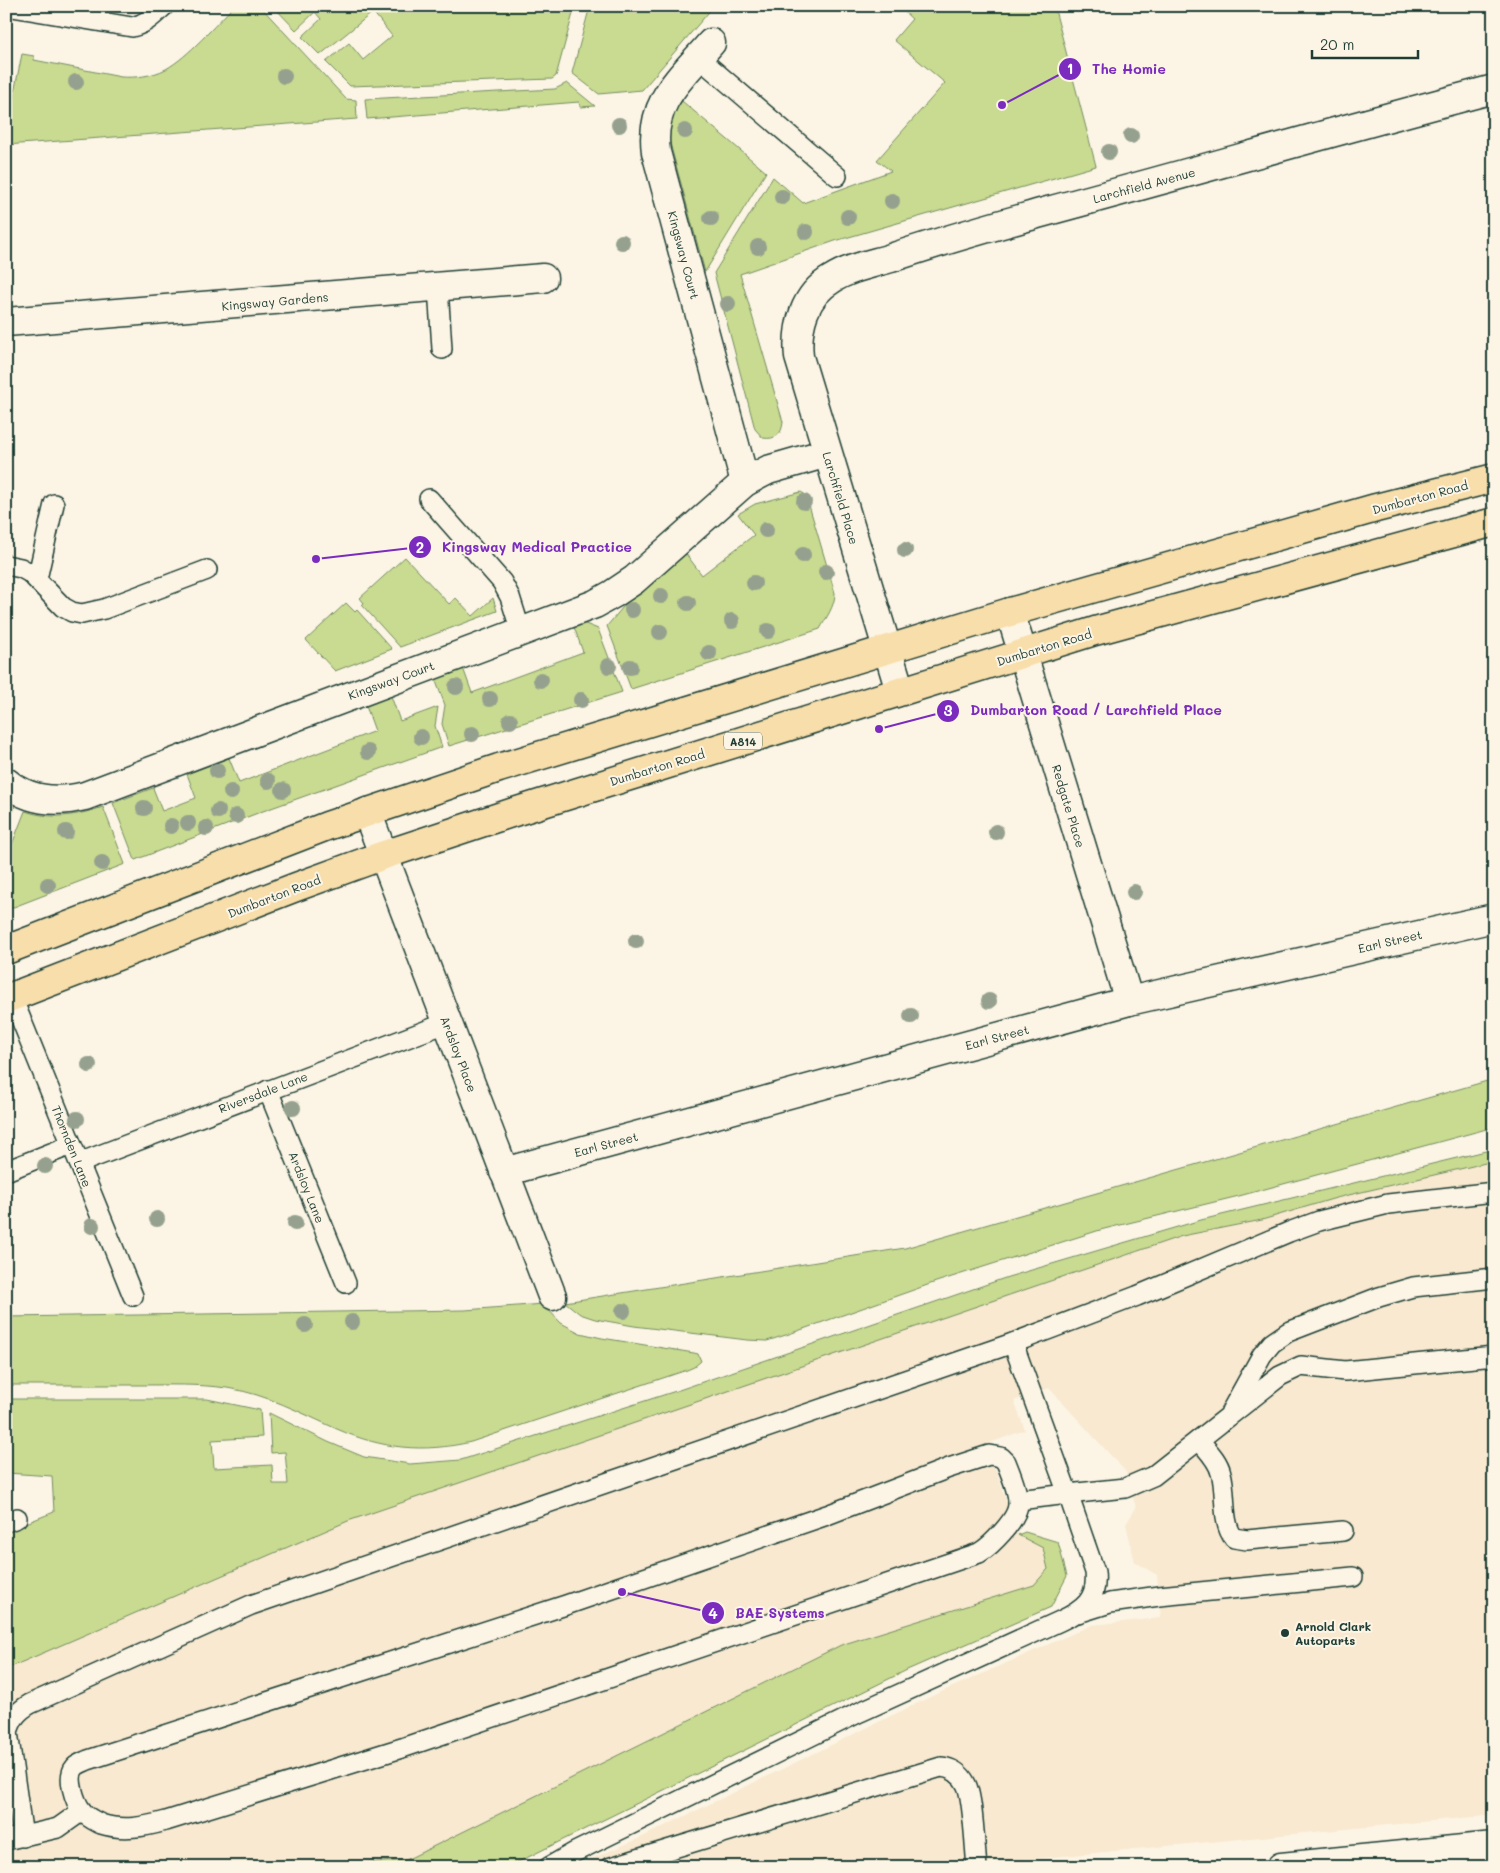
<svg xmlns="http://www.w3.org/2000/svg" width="1500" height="1873" viewBox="0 0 1500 1873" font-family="Mali,sans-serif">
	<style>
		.built { fill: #f8e9d0 }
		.green { fill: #c9db90; stroke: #748c62 }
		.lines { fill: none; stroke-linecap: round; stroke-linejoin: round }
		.lane-casing { stroke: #1f3d34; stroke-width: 22 }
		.street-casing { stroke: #1f3d34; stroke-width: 31 }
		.secondary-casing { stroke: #1f3d34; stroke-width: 31 }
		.primary-casing { stroke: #1f3d34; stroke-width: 31 }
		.lane { stroke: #fcf5e5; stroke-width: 19 }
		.street { stroke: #fcf5e5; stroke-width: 28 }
		.secondary { stroke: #fcf5e5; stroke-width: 28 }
		.primary { stroke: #f8deab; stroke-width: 28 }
		.tree { fill: #95a18e }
		.poi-dot { fill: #1f3d34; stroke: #fcf5e5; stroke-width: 2 }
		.labels { text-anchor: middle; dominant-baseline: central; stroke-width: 4; stroke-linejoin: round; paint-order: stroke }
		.shield { fill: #fcf5e5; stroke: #617469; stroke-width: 1 }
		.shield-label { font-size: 11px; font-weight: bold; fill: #1f3d34 }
		.street-label { font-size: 12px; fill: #1f3d34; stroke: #fcf5e5 }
		.poi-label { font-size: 12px; font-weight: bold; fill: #1f3d34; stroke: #fcf5e5; text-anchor: start }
		.leader { fill: none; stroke: #7b2cbf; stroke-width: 2 }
		.callout-dot { fill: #7b2cbf; stroke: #fcf5e5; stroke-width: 2 }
		.mark-label { font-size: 15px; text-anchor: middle; font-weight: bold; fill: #fff }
		.callout-label { font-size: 14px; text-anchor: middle; font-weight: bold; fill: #7b2cbf; stroke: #fcf5e5; stroke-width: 4; stroke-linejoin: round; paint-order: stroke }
	</style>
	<rect width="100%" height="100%" fill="#fcf5e5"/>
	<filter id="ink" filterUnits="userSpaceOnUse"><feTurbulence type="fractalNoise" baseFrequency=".02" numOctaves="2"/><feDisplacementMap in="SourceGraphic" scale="10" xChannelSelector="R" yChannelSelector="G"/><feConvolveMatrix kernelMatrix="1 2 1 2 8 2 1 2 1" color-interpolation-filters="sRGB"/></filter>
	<g filter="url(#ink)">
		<polygon class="built" points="1494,1161 1494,1815 946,1867 587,1867 586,1861 636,1840 930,1697 1092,1625 1161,1618 1157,1575 1135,1562 1126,1524 1136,1508 1126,1472 1049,1388 1014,1401 1025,1430 987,1444 1018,1535 1025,1532 1058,1542 1067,1576 1051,1607 907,1670 508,1867 6,1867 6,1669 348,1521 504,1466 1182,1236 1262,1220 1336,1198"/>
		<g class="green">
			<path d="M 234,6 L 260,6 L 346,99 L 356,100 L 357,119 L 6,145 L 6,132 L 22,54 L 34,56 L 34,60 L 121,77 C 136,78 152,76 166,69 C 189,56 215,25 234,6 Z"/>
			<polygon points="273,6 575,6 556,76 552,79 350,86 326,62 349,43 363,60 392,36 373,12 320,55 302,37 321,19 315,12 296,30"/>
			<polygon points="590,6 714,6 642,90 599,94 572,73"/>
			<path d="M 898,6 L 1054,6 L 1096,166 L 835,241 L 740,274 L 783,422 C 782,434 776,440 763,438 L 755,429 L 714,273 L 773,177 L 803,203 L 891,171 L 877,160 L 945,83 L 894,40 L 912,19 Z"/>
			<polygon points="567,83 595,106 580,107 579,102 367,119 365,99 555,89"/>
			<polygon points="676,96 766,172 705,272 667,132"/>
			<path d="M 801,492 L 806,495 L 835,593 C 835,606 826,618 820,629 L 631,689 L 607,626 L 628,601 L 686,554 L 702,575 L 754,535 L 738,514 L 755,504 Z"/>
			<polygon points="405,557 449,604 456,598 473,616 493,598 497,611 400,647 362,605 364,603 360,598"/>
			<polygon points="346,603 355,612 357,610 392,649 335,671 306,640"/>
			<polygon points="583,623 598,629 622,692 449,746 442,724 445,705 435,679 463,668 472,693 583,652 574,627"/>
			<polygon points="391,696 400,721 438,707 435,726 442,747 263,811 135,860 113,803 153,788 162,811 196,798 187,774 229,758 239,783 375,731 366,706"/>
			<polygon points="6,803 15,807 6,830"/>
			<path d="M 103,807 L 125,864 L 6,910 L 6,860 L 25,811 C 52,820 76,816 103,807 Z"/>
			<polygon points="1494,1079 1494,1127 1239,1196 1100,1230 936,1282 789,1334 767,1341 747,1340 634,1326 595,1319 580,1314 565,1302 905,1248"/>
			<polygon points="1494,1149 1494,1161 1336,1198 1262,1220 1182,1236 348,1521 6,1669 6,1531 54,1512 52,1476 6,1473 6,1399 207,1399 260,1410 262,1437 212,1440 214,1468 272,1465 273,1484 288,1484 285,1452 271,1453 269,1413 328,1442 364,1457 410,1464 461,1460 679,1390 1008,1277 1201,1220"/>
			<path d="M 543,1304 L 561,1323 L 580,1333 L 602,1338 L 694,1353 L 698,1354 L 701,1361 L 694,1367 L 687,1370 L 471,1442 C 423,1453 382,1449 337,1429 C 301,1413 267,1394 227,1388 C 198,1384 169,1385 140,1385 C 95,1385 51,1385 6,1385 L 6,1317 L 465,1310 Z"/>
			<polygon points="1025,1532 1058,1542 1067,1576 1051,1607 907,1670 508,1867 316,1867 406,1860 841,1645 1034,1585 1048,1569 1043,1548 1018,1535"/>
		</g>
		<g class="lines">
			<defs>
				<g id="lane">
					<path d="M 6,6 L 132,27 C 146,24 153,16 164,6"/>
					<polyline points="698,57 837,176"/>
					<polyline points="438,287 442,349"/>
					<polyline points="429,499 502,582 510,597 521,632"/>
					<polyline points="6,565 21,568 30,573 63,607 72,612 82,614 104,609 207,570"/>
					<polyline points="37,579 54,504"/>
					<polyline points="12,997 133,1296"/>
					<polyline points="268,1090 346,1283"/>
					<polyline points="79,1163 446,1023"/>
					<polyline points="6,1171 71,1145"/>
					<polyline points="1013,1343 1068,1494 1125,1488 1153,1476 1280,1376 1301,1366 1345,1371 1494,1356"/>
					<polyline points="1231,1411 1262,1355 1272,1343 1288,1332 1379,1297 1413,1287 1494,1278"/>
					<path d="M 1199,1440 C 1207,1450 1218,1460 1221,1473 C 1227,1492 1221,1523 1234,1538 L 1247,1540 L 1343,1531"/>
					<path d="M 989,1455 L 1001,1457 L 1006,1462 C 1010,1472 1019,1493 1018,1504 C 1018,1519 991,1546 979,1553 L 405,1747 L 166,1821 C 144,1827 123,1831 101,1824 C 95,1821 86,1817 82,1811 C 75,1802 66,1777 75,1767 C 78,1764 84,1762 88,1760 L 566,1605 L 827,1515 L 949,1468 Z"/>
					<polyline points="6,1522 17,1518"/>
					<polyline points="1078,1613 1110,1603 1159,1596 1353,1577"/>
					<polyline points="6,1732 8,1732 23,1837"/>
					<path d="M 8,1732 C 12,1718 18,1711 30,1704 L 251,1605 L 1013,1343 L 1137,1296 L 1289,1232 L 1319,1221 L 1388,1204 L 1494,1192"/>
					<polyline points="6,1840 58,1828 82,1811"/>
					<path d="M 549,1867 L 575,1852 L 860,1712 L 1060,1621 C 1084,1610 1098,1599 1095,1572 L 1068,1494 L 1018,1500"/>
					<path d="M 611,1867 L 941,1767 C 952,1768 961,1774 966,1784 C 973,1796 975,1850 977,1867"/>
				</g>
				<g id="street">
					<path d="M 711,43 C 681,78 649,102 656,152 L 745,482"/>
					<polyline points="6,322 543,278"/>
					<polyline points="1010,612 1129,1001"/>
					<path d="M 900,691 L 799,357 C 796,327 804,295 832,279 C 849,268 871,264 891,258 C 943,240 995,226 1048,211 C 1197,171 1345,128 1494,89"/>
					<path d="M 6,782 C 29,801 57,803 85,796 L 595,604 L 613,594 L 634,580 L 745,482 L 768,470 L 827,453"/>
					<polyline points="367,812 552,1296"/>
					<polyline points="504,1172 1129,1001 1494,918"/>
				</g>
				<polyline id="secondary" points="1281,1867 1494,1846"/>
				<g id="primary">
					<polyline points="6,950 327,826 499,768 1010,612 1376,508 1494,478"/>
					<polyline points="6,999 296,887 384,855 511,813 1095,631 1494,522"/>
				</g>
			</defs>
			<use href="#lane" class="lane-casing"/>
			<use href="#street" class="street-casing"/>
			<use href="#secondary" class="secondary-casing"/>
			<use href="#primary" class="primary-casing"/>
			<use href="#lane" class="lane"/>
			<use href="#street" class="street"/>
			<use href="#secondary" class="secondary"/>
			<use href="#primary" class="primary"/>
		</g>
		<g class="tree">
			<circle cx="284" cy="76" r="8"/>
			<circle cx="76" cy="82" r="8"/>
			<circle cx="619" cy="125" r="8"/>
			<circle cx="685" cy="131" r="8"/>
			<circle cx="1131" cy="136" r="8"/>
			<circle cx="1109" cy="152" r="8"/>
			<circle cx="782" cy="197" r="8"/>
			<circle cx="892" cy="201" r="8"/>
			<circle cx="848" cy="217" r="8"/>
			<circle cx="711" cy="218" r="8"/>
			<circle cx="806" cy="232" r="8"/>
			<circle cx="622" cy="242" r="8"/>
			<circle cx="758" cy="247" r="8"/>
			<circle cx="728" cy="304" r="8"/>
			<circle cx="804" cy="502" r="8"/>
			<circle cx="766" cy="530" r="8"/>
			<circle cx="905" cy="550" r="8"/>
			<circle cx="803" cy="555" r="8"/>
			<circle cx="826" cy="572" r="8"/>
			<circle cx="754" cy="583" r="8"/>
			<circle cx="661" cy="596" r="8"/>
			<circle cx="688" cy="603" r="8"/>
			<circle cx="632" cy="610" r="8"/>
			<circle cx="732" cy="621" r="8"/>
			<circle cx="768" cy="631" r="8"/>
			<circle cx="660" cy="632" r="8"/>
			<circle cx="709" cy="653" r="8"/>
			<circle cx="609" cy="666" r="8"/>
			<circle cx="630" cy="667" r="8"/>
			<circle cx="541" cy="680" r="8"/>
			<circle cx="456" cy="687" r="8"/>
			<circle cx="490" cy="699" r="8"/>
			<circle cx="581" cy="700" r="8"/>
			<circle cx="510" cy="721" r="8"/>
			<circle cx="472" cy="734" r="8"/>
			<circle cx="421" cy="737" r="8"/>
			<circle cx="368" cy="752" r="8"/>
			<circle cx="217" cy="771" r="8"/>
			<circle cx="268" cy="781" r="8"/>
			<circle cx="283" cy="790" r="8"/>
			<circle cx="231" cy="792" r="8"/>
			<circle cx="144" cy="808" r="8"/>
			<circle cx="218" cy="811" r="8"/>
			<circle cx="236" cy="816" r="8"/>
			<circle cx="188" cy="823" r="8"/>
			<circle cx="171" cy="826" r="8"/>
			<circle cx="206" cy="828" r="8"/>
			<circle cx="66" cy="832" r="8"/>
			<circle cx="996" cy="832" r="8"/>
			<circle cx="102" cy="863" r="8"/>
			<circle cx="48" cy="885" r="8"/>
			<circle cx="1134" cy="892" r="8"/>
			<circle cx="636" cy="941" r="8"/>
			<circle cx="989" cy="1001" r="8"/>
			<circle cx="911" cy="1016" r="8"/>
			<circle cx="89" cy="1065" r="8"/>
			<circle cx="293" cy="1108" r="8"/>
			<circle cx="77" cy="1119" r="8"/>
			<circle cx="45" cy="1166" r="8"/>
			<circle cx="157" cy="1219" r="8"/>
			<circle cx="295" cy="1223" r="8"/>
			<circle cx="92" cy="1226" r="8"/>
			<circle cx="623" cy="1311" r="8"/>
			<circle cx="352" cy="1322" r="8"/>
			<circle cx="305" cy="1325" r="8"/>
		</g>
	</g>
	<circle class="poi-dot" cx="1285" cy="1633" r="5"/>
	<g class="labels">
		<rect class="shield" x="724" y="732.5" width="38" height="17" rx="4"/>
		<g class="shield-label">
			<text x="743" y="741">A814</text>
		</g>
		<g class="street-label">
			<text transform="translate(1144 185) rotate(-15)">Larchfield Avenue</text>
			<text transform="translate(684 255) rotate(75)">Kingsway Court</text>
			<text transform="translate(275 301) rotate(-5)">Kingsway Gardens</text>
			<text transform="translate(1420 497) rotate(-15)">Dumbarton Road</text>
			<text transform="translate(841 498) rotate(73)">Larchfield Place</text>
			<text transform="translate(1044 647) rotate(-17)">Dumbarton Road</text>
			<text transform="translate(391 680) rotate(-20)">Kingsway Court</text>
			<text transform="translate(657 767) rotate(-17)">Dumbarton Road</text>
			<text transform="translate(1069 806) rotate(73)">Redgate Place</text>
			<text transform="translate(274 896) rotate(-21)">Dumbarton Road</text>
			<text transform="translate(1390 941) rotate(-13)">Earl Street</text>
			<text transform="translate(997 1037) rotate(-15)">Earl Street</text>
			<text transform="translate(459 1054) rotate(69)">Ardsloy Place</text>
			<text transform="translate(263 1092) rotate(-21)">Riversdale Lane</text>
			<text transform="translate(606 1144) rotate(-15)">Earl Street</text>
			<text transform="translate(72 1146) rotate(68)">Thornden Lane</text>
			<text transform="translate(307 1187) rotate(68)">Ardsloy Lane</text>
		</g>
		<g class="poi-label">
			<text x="1295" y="1626">Arnold Clark<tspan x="1295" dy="14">Autoparts</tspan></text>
		</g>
	</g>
	<path class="leader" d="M1002 105L1070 69M316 559L420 547M879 729L948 711M622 1592L713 1613"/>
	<g class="callout-dot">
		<circle cx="1002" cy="105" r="5"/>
		<circle cx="316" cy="559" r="5"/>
		<circle cx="879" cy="729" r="5"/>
		<circle cx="622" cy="1592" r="5"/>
		<circle cx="1070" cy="69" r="12"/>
		<circle cx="420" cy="547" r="12"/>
		<circle cx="948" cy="711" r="12"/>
		<circle cx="713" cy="1613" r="12"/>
	</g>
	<g class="mark-label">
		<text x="1070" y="74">1</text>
		<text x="420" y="553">2</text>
		<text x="948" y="716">3</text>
		<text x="713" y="1619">4</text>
	</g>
	<g class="callout-label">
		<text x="1129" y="74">The Homie</text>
		<text x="537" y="552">Kingsway Medical Practice</text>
		<text x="1096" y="715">Dumbarton Road / Larchfield Place</text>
		<text x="780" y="1618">BAE Systems</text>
	</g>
	<rect width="1500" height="1873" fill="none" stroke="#fcf5e5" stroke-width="25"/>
	<rect x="12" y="12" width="1475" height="1848" fill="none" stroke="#1f3d34" stroke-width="2" filter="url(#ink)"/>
	<path d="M1312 50v8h106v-8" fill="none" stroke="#1f3d34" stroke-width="2.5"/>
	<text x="1320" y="50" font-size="15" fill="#1f3d34" stroke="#fcf5e5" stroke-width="4" paint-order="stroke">20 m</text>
</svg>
